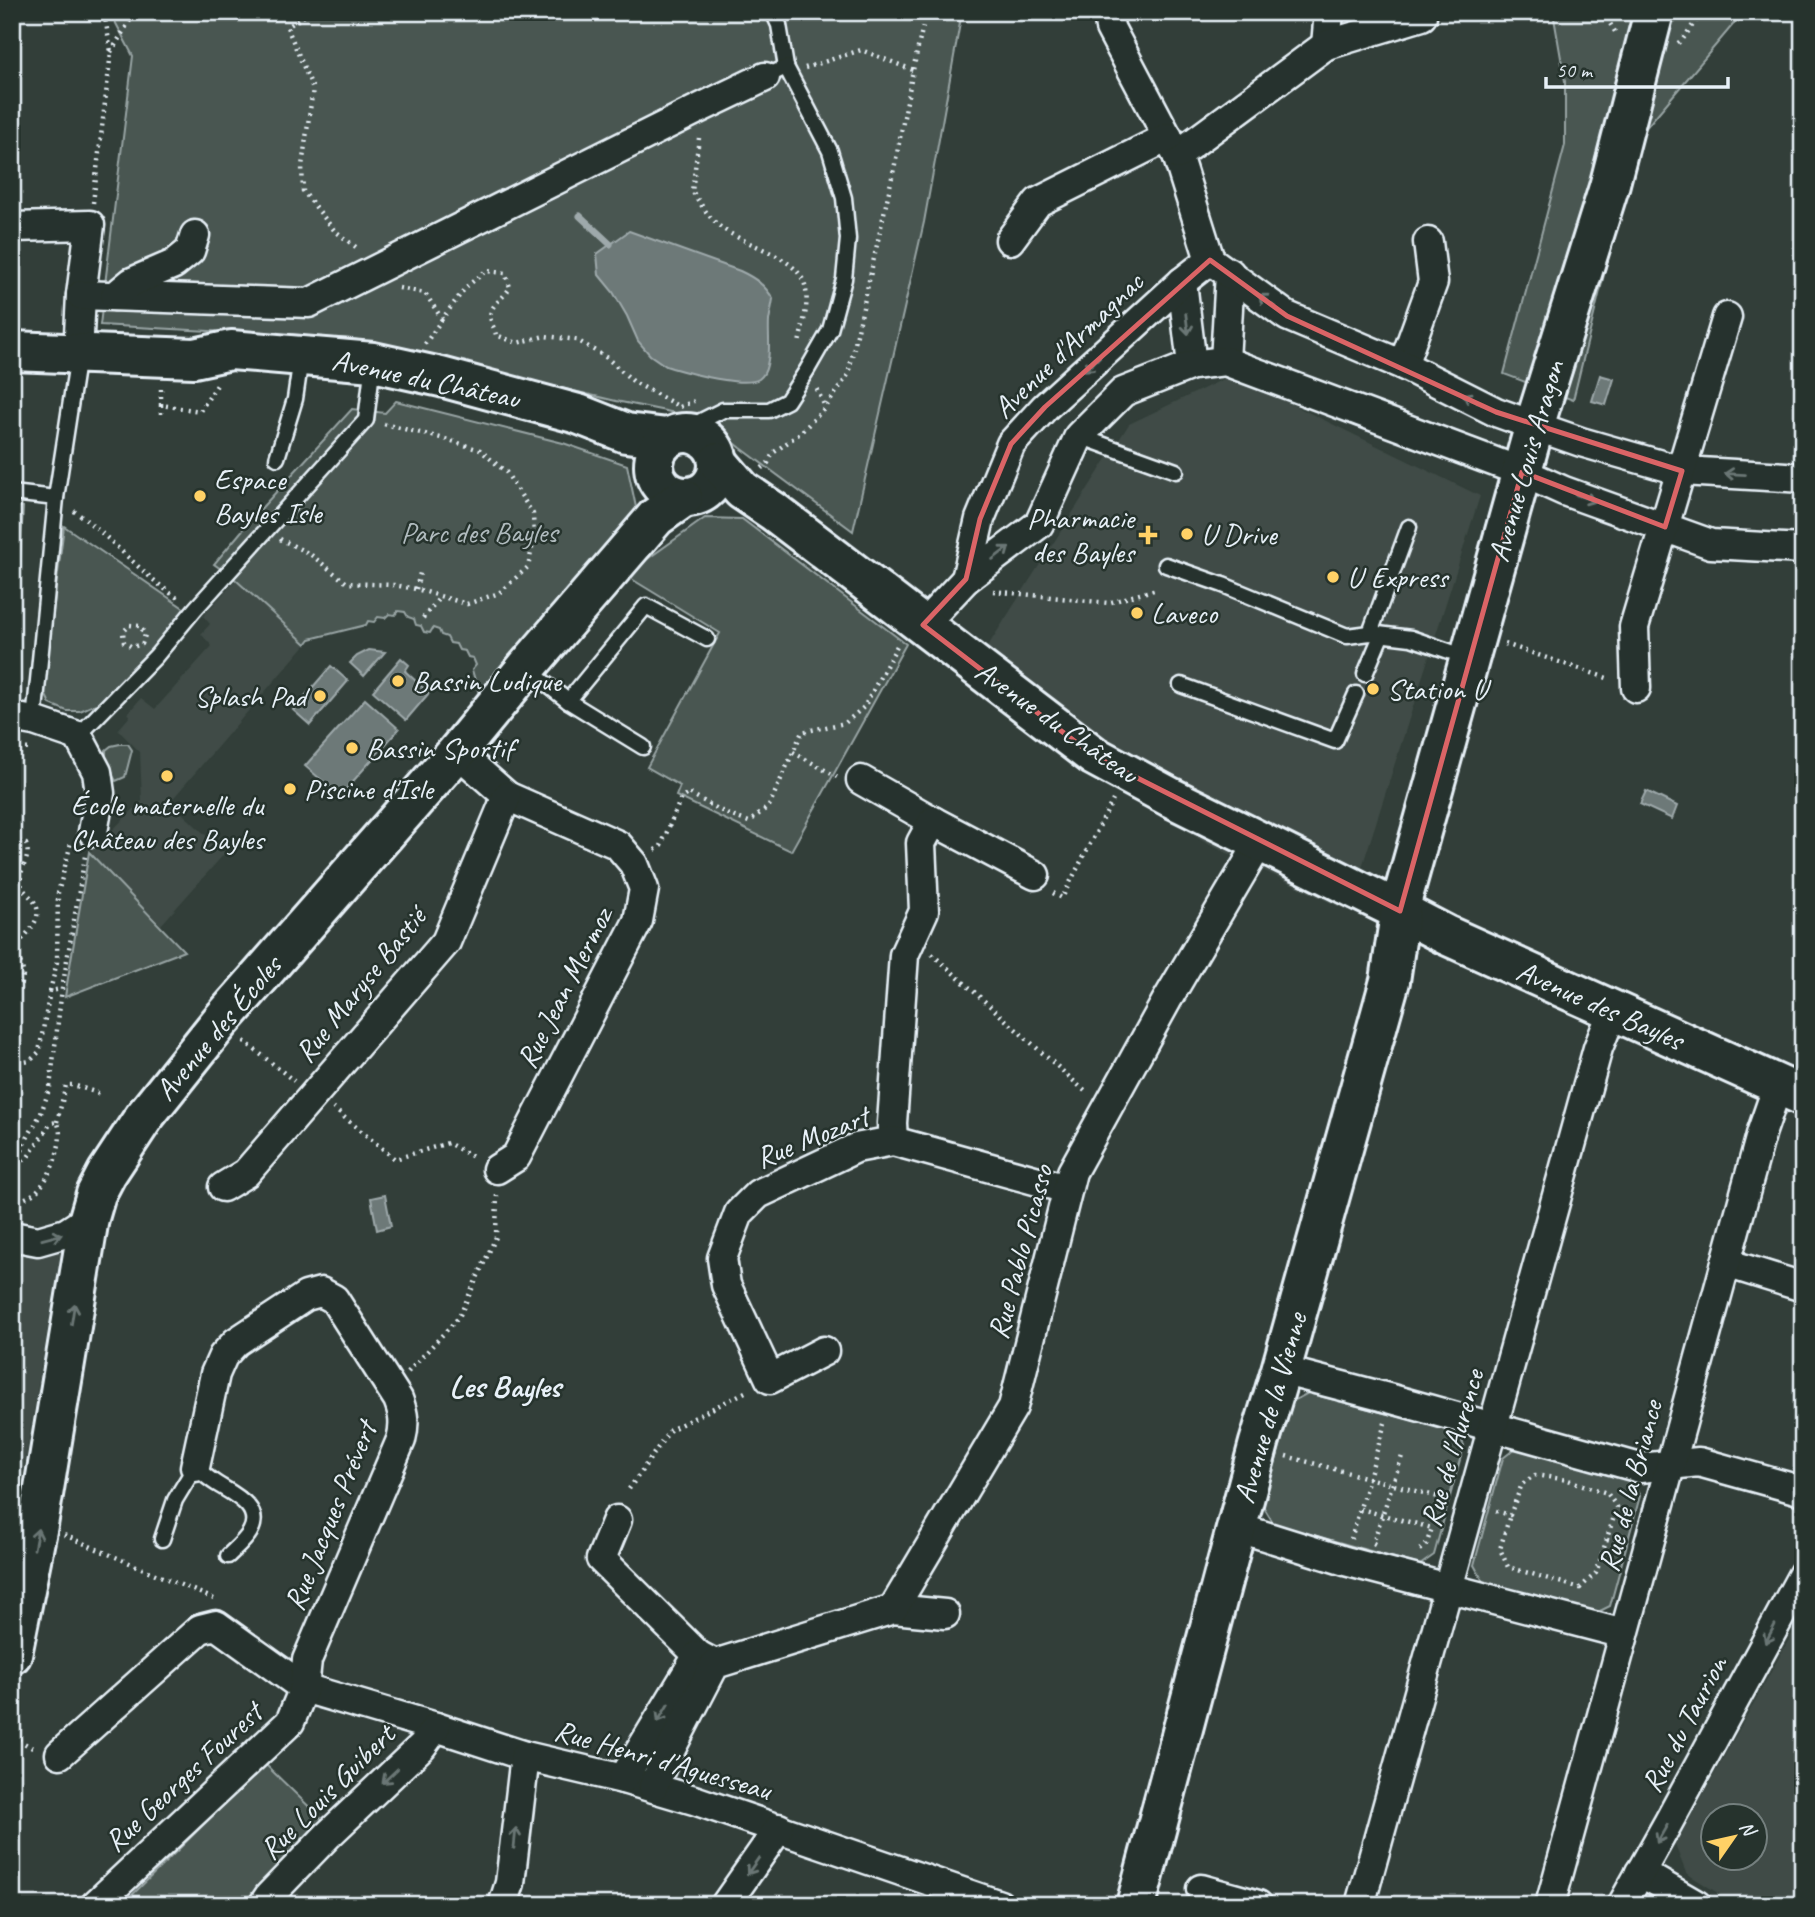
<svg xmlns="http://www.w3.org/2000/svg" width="1815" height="1917" viewBox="0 0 1815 1917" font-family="Caveat,sans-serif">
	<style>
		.built { fill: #3f4b46; fill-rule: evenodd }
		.green { fill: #495651; stroke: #98a4a4; stroke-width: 2 }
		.water { fill: #6d7978; stroke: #9ea9ab; stroke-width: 2 }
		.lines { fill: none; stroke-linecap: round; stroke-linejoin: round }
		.stream { stroke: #9ea9ab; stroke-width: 7 }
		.lane-casing { stroke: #e8f1f8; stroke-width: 19 }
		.street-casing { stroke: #e8f1f8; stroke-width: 33 }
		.secondary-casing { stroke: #e8f1f8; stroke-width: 44 }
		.path { stroke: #e8f1f8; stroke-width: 4.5; stroke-dasharray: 2 5; stroke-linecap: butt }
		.lane { stroke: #26332d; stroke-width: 14 }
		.street { stroke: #26332d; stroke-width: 28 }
		.secondary { stroke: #26332d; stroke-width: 38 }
		.oneway { stroke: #6a7674 }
		.marked { fill: none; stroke: #db6466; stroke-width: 5; stroke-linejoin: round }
		.poi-dot { fill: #ffd166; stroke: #26332d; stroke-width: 2.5 }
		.labels { text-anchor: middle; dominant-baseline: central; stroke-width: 5; stroke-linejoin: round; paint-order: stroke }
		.street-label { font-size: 30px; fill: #e8f1f8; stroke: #26332d }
		.poi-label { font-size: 30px; fill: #e8f1f8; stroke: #26332d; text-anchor: start }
		.park-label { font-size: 30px; fill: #b0bbbe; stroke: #26332d }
		.neighbourhood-label { font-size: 32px; font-weight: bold; fill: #e8f1f8; stroke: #26332d }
	</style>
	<rect width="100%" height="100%" fill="#323e39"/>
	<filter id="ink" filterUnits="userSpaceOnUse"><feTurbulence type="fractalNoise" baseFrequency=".0143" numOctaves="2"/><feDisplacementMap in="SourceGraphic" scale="14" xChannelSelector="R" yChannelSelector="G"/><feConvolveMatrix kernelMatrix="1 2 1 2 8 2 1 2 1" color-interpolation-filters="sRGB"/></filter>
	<g filter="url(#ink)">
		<g class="built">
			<polygon points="1232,375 1480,496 1348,911 1204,842 965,682 1129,424"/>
			<polygon points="236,580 306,644 170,802 225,853 161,925 89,853 142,801 140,752 118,730 130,716 128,713 141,698 155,709 212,646 201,634 210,624 203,616"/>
			<polygon points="12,1238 62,1246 12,1538"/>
			<path d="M 1803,1614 L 1803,1905 L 1737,1905 L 1686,1873 L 1675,1845 ZM 1714,1815 L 1756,1815 L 1756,1857 L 1714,1857 Z"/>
		</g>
		<g class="green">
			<polygon points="110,12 962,12 924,222 853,531 741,448 705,419 616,401 354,339 100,325 133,56"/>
			<polygon points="1553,12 1749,12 1736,21 1638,137 1573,400 1504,374 1565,145 1565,81"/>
			<polygon points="396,401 563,443 627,465 637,512 479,694 472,670 476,665 473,658 468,657 465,651 459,650 456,644 450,643 447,637 441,635 439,630 433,628 430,633 424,632 421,626 416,625 414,619 408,617 405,612 398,611 395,615 389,614 385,618 378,617 374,622 368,621 366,625 310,639 306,644 236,580 214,564 256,514 352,409 385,413"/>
			<polygon points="12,506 23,507 18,594 12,594"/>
			<polygon points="705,518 742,519 906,644 791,851 676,796 680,786 647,767 720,633 625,575"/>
			<polygon points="64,526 185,609 151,650 103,701 80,711 67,711 50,704 43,689"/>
			<polygon points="120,744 128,744 132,750 125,777 116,781 103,758 106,755 106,750 111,746"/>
			<polygon points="89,852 184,951 65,997 68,978"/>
			<polygon points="1308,1393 1457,1432 1464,1445 1434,1555 1420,1565 1274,1524 1263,1506 1293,1401"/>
			<polygon points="1516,1448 1630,1480 1640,1496 1610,1606 1594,1614 1484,1583 1474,1565 1503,1458"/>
			<polygon points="265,1764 327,1824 251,1905 122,1905"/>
		</g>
		<g class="water">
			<path d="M 629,231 L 740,271 C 755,278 765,285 773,299 C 772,306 770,314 769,321 C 768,336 771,350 767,365 C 766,370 763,376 759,379 C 745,388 689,373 672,368 L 666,366 L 650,355 L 638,341 L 627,316 L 613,292 L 599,275 L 597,254 Z"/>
			<polygon points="1600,375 1614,379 1606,405 1592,401"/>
			<polygon points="369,650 385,652 364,676 350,663 357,656"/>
			<polygon points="401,658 409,665 405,671 429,693 406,720 373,691"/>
			<polygon points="331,666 348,681 310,725 293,710"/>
			<polygon points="365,699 399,729 340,796 305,766"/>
			<polygon points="1646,791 1677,806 1672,819 1640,804"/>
			<polygon points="385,1195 391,1226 377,1230 371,1198"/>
		</g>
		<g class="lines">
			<polyline class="stream" points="580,216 610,244"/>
			<defs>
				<g id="lane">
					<polyline points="773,12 779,25 786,67"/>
					<polyline points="696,433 701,421 723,410 769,410 787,401 807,370 830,330 844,279 848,239 844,198 830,151 786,67 765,77"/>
					<polyline points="1079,436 1176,471"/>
					<polyline points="277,458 295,399 301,358"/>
					<polyline points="12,493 56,498"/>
					<polyline points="1166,565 1223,585 1347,636 1370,633 1411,638 1469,658"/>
					<polyline points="1370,633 1409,527"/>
					<polyline points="527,669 568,701 643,747"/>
					<polyline points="1365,674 1381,636"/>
					<polyline points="1181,685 1335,741 1356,694"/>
					<polyline points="568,701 646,606 707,639"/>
					<polyline points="34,721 56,498 78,355"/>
					<polyline points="78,736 156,656 195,609 366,420 373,363"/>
					<path d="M 162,1539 L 175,1500 L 195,1467 C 202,1473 209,1479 217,1484 C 233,1494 264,1508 250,1532 C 245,1541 235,1549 228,1556"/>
				</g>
				<g id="street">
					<polyline points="1108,12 1110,28 1177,155 1210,260"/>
					<polyline points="1326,45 1329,12"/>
					<polyline points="1177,155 1326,45 1422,16 1422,12"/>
					<polyline points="13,227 90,225 81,295 78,354"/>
					<polyline points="1010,240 1038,202 1168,137"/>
					<polyline points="1182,282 1192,365"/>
					<polyline points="81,295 309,303 694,111 765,77"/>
					<polyline points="115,296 132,282 174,264 190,251 195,235"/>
					<polyline points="1225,361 1230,273"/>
					<polyline points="1403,365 1433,282 1428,242"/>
					<polyline points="1803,478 1682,471 1581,442 1535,426 1496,412 1403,365 1287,316 1210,260 1182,282 1045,407 1011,444 980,519 966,579 1039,524 1079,436 1123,392 1192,365 1225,361 1522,472 1564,491 1711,544 1803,549"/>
					<polyline points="923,625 966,579"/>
					<polyline points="1636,688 1634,627 1727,317"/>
					<polyline points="12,717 34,721 78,736 97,772 100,793 93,832"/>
					<polyline points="457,752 507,796 618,845 634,864 644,889 638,921 516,1157 497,1169"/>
					<polyline points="861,780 933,821"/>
					<polyline points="893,1141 892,1123 904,955 924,911 921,843 933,821 1035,875"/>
					<polyline points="223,1187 246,1173 446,942 507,796"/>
					<polyline points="12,1236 38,1241 66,1233 89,1218"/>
					<polyline points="1726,1263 1803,1287"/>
					<polyline points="824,1351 770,1379 726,1285 722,1258 739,1213 758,1194 856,1148 893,1141 1067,1189"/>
					<polyline points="1281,1370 1392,1399 1640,1468 1699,1462 1803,1491"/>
					<polyline points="617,1520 601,1559 698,1655 715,1664"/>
					<polyline points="1236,1527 1345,1561 1624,1634"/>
					<polyline points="893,1609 945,1614"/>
					<polyline points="60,1754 200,1629 216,1625 304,1688 436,1727 525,1756 623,1779 694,1800 1000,1905"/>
					<polyline points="623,1779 698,1655"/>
					<polyline points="653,1787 663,1764 715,1664 893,1609 1013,1407 1072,1172 1167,1000 1260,842"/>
					<polyline points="1640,1872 1697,1905"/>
					<polyline points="1201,1889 1258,1905"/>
					<path d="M 95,1905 L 290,1722 L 304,1688 L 307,1660 L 401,1440 C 405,1425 404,1414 398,1399 L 334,1299 L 321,1292 L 306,1296 L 236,1342 L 223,1356 L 215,1374 L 195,1467"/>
					<polyline points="263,1905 269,1896 328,1835 422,1746 436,1727"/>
					<polyline points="503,1905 510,1883 525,1756"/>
					<polyline points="725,1905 779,1828"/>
					<polyline points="1360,1905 1598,1048 1613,1011"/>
					<polyline points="1550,1905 1762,1131 1778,1085"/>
					<polyline points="1622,1905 1668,1823 1803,1574"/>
				</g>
				<g id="secondary">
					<polyline points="12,351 194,358 231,350 373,362 441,377 578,414 626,433 667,438"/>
					<circle cx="686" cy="465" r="32"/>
					<polyline points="718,462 742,490 773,511 1094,756 1170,797 1400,911 1446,935 1803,1096"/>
					<polyline points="12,1654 38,1525 89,1218 96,1194 107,1173 144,1117 220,1022 457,752 526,668 656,517 683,498"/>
					<polyline points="1136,1905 1259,1443 1281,1370 1390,981 1402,900 1537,417 1609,187 1654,12"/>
				</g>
			</defs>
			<use href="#lane" class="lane-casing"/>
			<use href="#street" class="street-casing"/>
			<use href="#secondary" class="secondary-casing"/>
			<g class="path">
				<polyline points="310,12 287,27 313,89 302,166 303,191 334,230 357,248 358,251"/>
				<polyline points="1603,12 1617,35"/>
				<polyline points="1678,43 1683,39 1702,12"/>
				<polyline points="111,52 135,12"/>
				<polyline points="805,68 861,50 913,70"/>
				<path d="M 699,138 L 692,191 C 700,203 708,216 718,225 C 741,245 796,254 805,285 C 810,304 802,326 799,344"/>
				<polyline points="93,203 111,52 104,12"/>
				<path d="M 399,288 L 425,293 L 442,319 L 466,287 L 486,271 L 505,273 L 510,287 C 505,298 490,304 490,317 C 491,322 495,330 496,335 L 517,343 L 545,336 L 577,340 L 607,358 L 634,382 L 680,407 L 694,401"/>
				<polyline points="425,344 442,319"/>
				<polyline points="817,389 825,407"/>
				<polyline points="161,405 161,384"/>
				<polyline points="161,414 161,405 200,411 217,385"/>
				<polyline points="762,468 768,463 773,453 799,434 826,407 848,375 895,164 913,70 926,12"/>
				<path d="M 74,511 C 111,537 141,574 179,599"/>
				<polyline points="280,539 310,554 347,583 394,585 416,589 467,604 499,593 528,567 534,539 533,514 506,472 480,450 449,440 384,424"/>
				<polyline points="416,589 420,573"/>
				<polyline points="993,591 1108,603 1157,589"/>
				<polyline points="423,618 440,597"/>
				<polygon points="130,625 140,626 145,635 142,644 132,647 124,642 123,632"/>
				<polyline points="1505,644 1610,679"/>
				<polyline points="12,748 32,749"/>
				<polyline points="793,752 837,777"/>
				<path d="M 12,840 L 26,844 C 32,859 19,866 21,882 C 22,891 28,893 33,900 C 47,918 25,934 15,948 C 18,962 28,970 20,985 L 12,987"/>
				<polyline points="655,850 661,846 681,798 689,793 729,815 749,822 769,806 802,732 845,723 864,707 898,644"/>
				<polyline points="1053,893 1062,898 1113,800"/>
				<polyline points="932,954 1087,1093"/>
				<polyline points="50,991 57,962 58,893 71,843"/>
				<polyline points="244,1041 294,1081"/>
				<polyline points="12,1064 30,1061 39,1052 50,991 62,989"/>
				<polyline points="333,1108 395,1159 448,1143 475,1158"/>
				<polyline points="57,1122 66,1085 73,1085 101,1094"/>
				<path d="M 12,1203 C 19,1200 27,1198 33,1194 C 49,1184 67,1138 57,1122 L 51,1123 L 28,1157 L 23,1161 L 20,1158 L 24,1144 L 41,1113 L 50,1087 L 62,989 L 85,856"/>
				<polyline points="408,1372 459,1317 496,1237 497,1192"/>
				<polyline points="1286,1456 1446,1499"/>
				<polyline points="629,1489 670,1430 749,1390"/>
				<polyline points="1360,1509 1432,1528 1426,1545 1417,1553"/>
				<polyline points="1496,1511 1510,1515 1522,1484 1535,1475 1568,1480 1607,1493 1617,1507 1596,1573 1580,1588 1508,1567 1500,1549 1510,1515"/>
				<polyline points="64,1535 214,1599"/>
				<polyline points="1351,1539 1385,1423"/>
				<polyline points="1607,1540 1623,1544"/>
				<polyline points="1375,1544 1373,1543 1402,1456"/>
				<polyline points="12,1739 17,1739 36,1750"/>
			</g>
			<use href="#lane" class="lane"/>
			<use href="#street" class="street"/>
			<use href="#secondary" class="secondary"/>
		</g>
		<defs><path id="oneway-shaft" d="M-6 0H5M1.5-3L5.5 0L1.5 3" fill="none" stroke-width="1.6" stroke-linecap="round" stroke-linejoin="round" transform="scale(1.75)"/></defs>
		<g class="oneway">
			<use href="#oneway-shaft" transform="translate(1267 301) rotate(-143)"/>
			<use href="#oneway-shaft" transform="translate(1187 324) rotate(83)"/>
			<use href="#oneway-shaft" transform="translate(1092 364) rotate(138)"/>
			<use href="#oneway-shaft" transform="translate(1472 399) rotate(-153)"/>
			<use href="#oneway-shaft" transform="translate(1735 474) rotate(-177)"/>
			<use href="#oneway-shaft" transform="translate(1585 498) rotate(20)"/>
			<use href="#oneway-shaft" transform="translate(1001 553) rotate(-37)"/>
			<use href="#oneway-shaft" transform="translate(52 1237) rotate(-15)"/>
			<use href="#oneway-shaft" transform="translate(73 1314) rotate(-81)"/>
			<use href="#oneway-shaft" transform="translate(36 1539) rotate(-79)"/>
			<use href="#oneway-shaft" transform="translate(1770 1634) rotate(118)"/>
			<use href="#oneway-shaft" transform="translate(663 1713) rotate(121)"/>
			<use href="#oneway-shaft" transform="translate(390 1776) rotate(137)"/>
			<use href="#oneway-shaft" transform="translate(1662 1834) rotate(120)"/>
			<use href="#oneway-shaft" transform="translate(515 1838) rotate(-84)"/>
			<use href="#oneway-shaft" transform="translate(753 1866) rotate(125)"/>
		</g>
	</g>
	<path class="marked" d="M 1210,260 L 1287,316 L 1496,412 L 1682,471 L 1665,527 L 1522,472 L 1400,911 L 1094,756 L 923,625 L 966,579 L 980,519 L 1011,444 L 1045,407 Z"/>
	<g class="poi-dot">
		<circle cx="200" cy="496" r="7"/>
		<circle cx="1187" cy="534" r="7"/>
		<path d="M1144.5 524.5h7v7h7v7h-7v7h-7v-7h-7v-7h7z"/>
		<circle cx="1333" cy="577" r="7"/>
		<circle cx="1137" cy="613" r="7"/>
		<circle cx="398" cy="681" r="7"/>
		<circle cx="1373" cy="689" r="7"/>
		<circle cx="320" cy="696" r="7"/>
		<circle cx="352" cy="748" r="7"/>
		<circle cx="167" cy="776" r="7"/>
		<circle cx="290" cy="789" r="7"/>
	</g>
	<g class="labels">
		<g class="street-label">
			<text transform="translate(1068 345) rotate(-44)">Avenue d'Armagnac</text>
			<text transform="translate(426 379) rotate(12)">Avenue du Château</text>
			<text transform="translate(1526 461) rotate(-74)">Avenue Louis Aragon</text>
			<text transform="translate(1057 722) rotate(35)">Avenue du Château</text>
			<text transform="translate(360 985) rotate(-51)">Rue Maryse Bastié</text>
			<text transform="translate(564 988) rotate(-63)">Rue Jean Mermoz</text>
			<text transform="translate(1600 1005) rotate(24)">Avenue des Bayles</text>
			<text transform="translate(218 1028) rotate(-50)">Avenue des Écoles</text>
			<text transform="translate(812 1137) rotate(-22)">Rue Mozart</text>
			<text transform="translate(1020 1252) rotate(-75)">Rue Pablo Picasso</text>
			<text transform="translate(1270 1408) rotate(-74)">Avenue de la Vienne</text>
			<text transform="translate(1452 1448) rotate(-74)">Rue de l'Aurence</text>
			<text transform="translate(1630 1486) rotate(-75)">Rue de la Briance</text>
			<text transform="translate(330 1516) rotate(-68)">Rue Jacques Prévert</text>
			<text transform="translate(1684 1724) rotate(-62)">Rue du Taurion</text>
			<text transform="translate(663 1760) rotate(16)">Rue Henri d'Aguesseau</text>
			<text transform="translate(183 1777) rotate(-43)">Rue Georges Fourest</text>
			<text transform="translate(327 1792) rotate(-45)">Rue Louis Guibert</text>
		</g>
		<g class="poi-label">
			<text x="214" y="479">Espace<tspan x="214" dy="34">Bayles Isle</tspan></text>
			<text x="1134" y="518" text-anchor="end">Pharmacie<tspan x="1134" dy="34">des Bayles</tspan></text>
			<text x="1201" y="534">U Drive</text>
			<text x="1347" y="577">U Express</text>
			<text x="1151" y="613">Laveco</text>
			<text x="412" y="681">Bassin Ludique</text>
			<text x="1387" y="689">Station U</text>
			<text x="306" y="696" text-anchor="end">Splash Pad</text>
			<text x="366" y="748">Bassin Sportif</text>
			<text x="304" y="789">Piscine d'Isle</text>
			<text x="167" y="805" text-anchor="middle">École maternelle du<tspan x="167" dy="34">Château des Bayles</tspan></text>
		</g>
		<g class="park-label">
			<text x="479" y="532">Parc des Bayles</text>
		</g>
		<g class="neighbourhood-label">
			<text x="505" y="1386">Les Bayles</text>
		</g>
	</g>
	<rect width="1815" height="1917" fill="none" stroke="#26332d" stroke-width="42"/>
	<rect x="21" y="21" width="1773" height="1875" fill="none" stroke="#e8f1f8" stroke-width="2.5" filter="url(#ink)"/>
	<g transform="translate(1734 1837) rotate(56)"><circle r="33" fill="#26332d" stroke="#747f7e" stroke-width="2"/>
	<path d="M0-5L12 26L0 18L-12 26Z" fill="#ffd166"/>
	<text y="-10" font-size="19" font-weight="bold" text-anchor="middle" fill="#e8f1f8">N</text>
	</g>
	<path d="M1546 77v10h182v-10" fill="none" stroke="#e8f1f8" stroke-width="3.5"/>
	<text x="1556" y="77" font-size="21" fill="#e8f1f8" stroke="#26332d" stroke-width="5" paint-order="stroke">50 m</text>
</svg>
